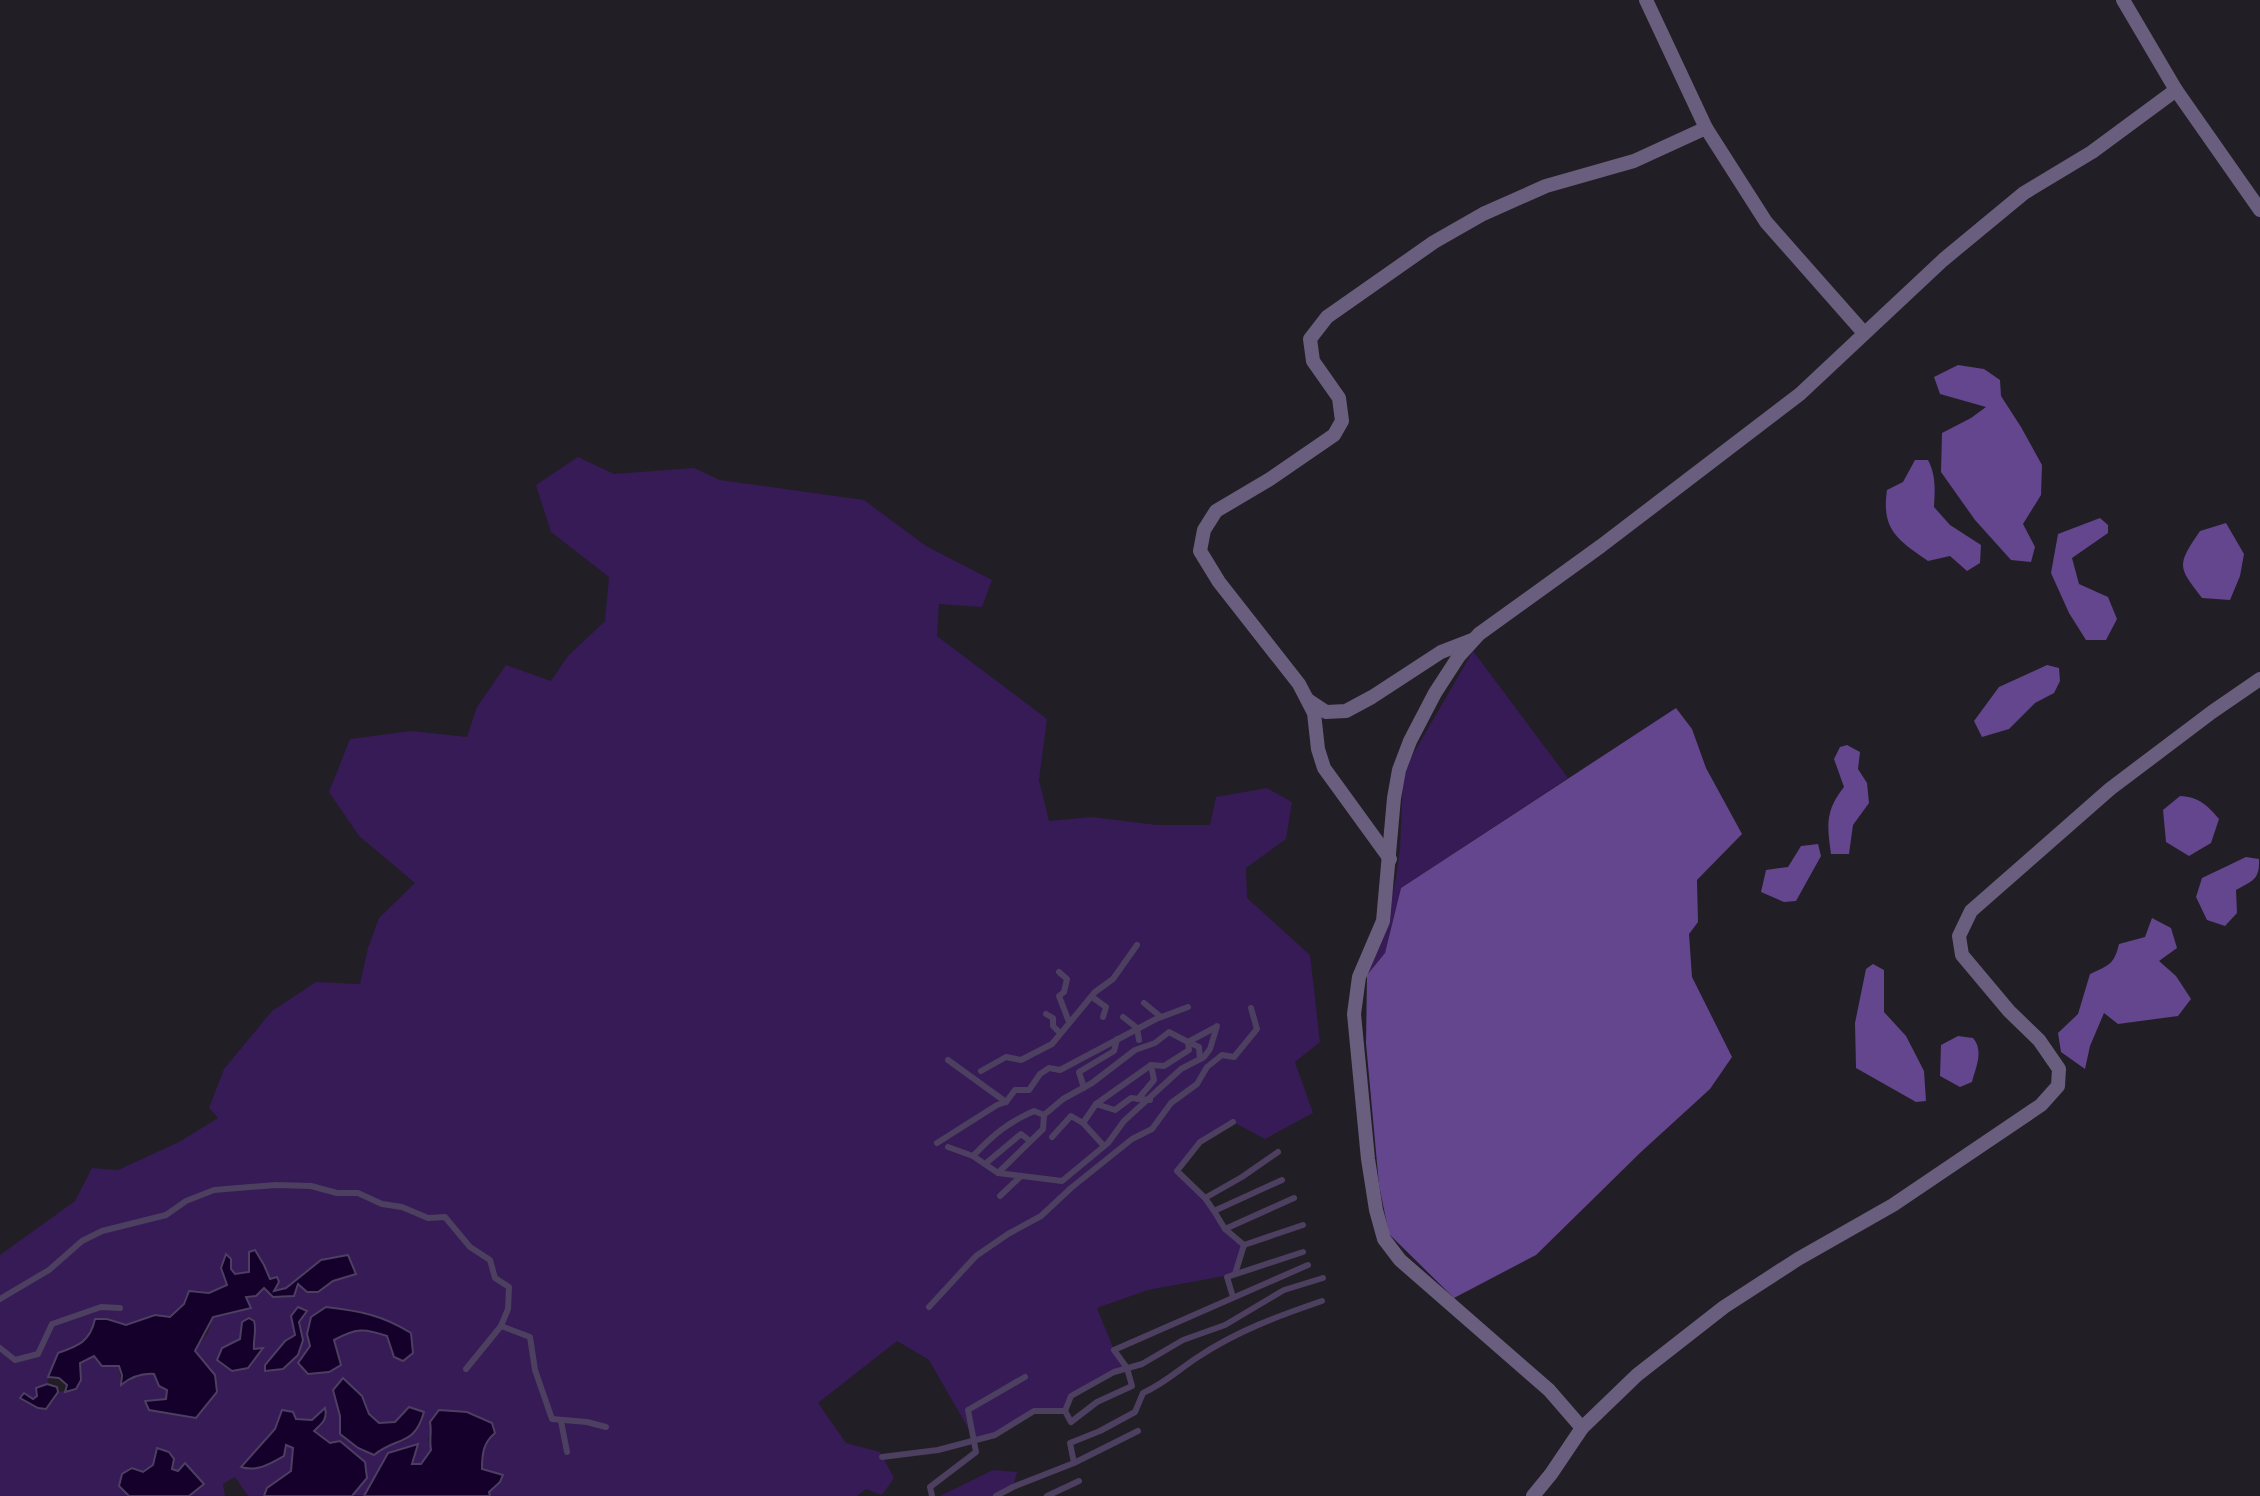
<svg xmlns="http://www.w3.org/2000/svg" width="2260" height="1496" viewBox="0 0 2260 1496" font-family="Jost,sans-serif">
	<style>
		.green { fill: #361b57; fill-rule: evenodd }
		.forest { fill: #63468d }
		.water { fill: #14002b; stroke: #4d3f5f; stroke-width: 2 }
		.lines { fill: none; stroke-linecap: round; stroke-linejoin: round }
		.stream { stroke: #4d3f5f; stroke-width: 6 }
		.minor { stroke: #6a5e7e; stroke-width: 14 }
		.tertiary { stroke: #6a5e7e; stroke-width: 14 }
	</style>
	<rect width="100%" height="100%" fill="#211e25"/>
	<g class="green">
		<path d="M 578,457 L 614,474 L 694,468 L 720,480 L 864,500 L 926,546 L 992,580 L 982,607 L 939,604 L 937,636 L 1047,719 L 1039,780 L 1049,821 L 1091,817 L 1157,825 L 1210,825 L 1216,797 L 1267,788 L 1292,802 L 1286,839 L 1246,868 L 1247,898 L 1310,955 L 1320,1042 L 1295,1062 L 1313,1113 L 1265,1139 L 1233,1122 L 1200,1142 L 1178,1171 L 1205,1198 L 1225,1229 L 1244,1245 L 1235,1274 L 1148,1290 L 1097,1308 L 1114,1350 L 1127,1368 L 1114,1372 L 1071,1396 L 1065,1411 L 1034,1411 L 995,1435 L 975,1440 L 929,1360 L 897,1341 L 818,1403 L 846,1443 L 880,1452 L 894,1478 L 882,1495 L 866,1489 L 857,1496 L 490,1496 L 489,1493 L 500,1482 L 502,1474 L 482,1469 L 482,1458 L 486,1441 L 432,1432 L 428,1439 L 431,1450 L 421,1465 L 412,1464 L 417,1445 L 388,1453 L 364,1496 L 352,1496 L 367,1478 L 348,1448 L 340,1441 L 330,1443 L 313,1431 L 322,1424 L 327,1415 L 325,1409 L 312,1420 L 296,1419 L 282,1410 L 275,1429 L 241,1466 L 286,1444 L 293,1448 L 291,1471 L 267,1488 L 264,1496 L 248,1496 L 235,1477 L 223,1484 L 225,1496 L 189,1496 L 204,1484 L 185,1464 L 178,1471 L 172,1469 L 157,1449 L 153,1465 L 143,1472 L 132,1468 L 119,1486 L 129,1496 L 0,1496 L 0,1255 L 75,1201 L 92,1168 L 118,1170 L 179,1142 L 218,1118 L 209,1108 L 224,1069 L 272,1011 L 316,982 L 360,984 L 368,948 L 379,918 L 415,883 L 359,836 L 329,792 L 350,739 L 411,731 L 467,737 L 477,707 L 506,665 L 551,681 L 568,656 L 605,621 L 609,577 L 551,532 L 536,485 ZM 249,1253 L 264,1265 L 270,1279 L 277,1277 L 273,1291 L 286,1288 L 322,1260 L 356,1273 L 333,1281 L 318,1292 L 298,1284 L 273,1297 L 264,1288 L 246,1297 L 251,1308 L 213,1317 L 208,1332 L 195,1351 L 215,1375 L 149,1410 L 145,1401 L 166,1400 L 167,1390 L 159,1386 L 154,1374 L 145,1374 L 121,1384 L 119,1366 L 108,1367 L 94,1355 L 80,1363 L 76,1389 L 58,1392 L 53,1401 L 38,1408 L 25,1393 L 33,1399 L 37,1396 L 37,1388 L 47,1384 L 58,1353 L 79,1346 L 107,1319 L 126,1325 L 154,1315 L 170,1317 L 197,1290 L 209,1293 L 227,1285 L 231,1269 L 234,1274 L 249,1272 ZM 367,1312 L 413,1352 L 403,1361 L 394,1357 L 388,1337 C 364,1328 356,1328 334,1340 L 340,1365 L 298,1363 L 310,1346 ZM 249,1319 L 254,1321 C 257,1330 253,1340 254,1350 L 261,1348 L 217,1359 L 222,1348 L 240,1339 L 242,1322 ZM 333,1390 L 362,1396 L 369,1414 L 379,1423 L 395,1422 L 407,1440 L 384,1447 L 340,1434 L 340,1416 Z"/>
		<polygon points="1473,651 1568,778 1401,888 1385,953 1367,975 1382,940 1396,878 1400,849 1403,779 1412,756"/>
		<polygon points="993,1470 1017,1472 1013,1487 996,1496 940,1496"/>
	</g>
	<g class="forest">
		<polygon points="1958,365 1984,369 2000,380 2001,396 2021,427 2042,465 2041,495 2023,524 2035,547 2031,562 2011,560 1975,520 1941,472 1942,433 1971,418 1986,407 1940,394 1934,377"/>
		<path d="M 1915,460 L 1928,460 C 1936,475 1935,490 1934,507 L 1950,525 L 1981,545 L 1980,563 L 1967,571 L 1950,556 L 1928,561 C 1898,540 1881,530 1887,490 L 1903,482 Z"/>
		<polygon points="2100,518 2108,525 2108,533 2072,558 2079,584 2108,597 2117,619 2106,640 2086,640 2069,613 2051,573 2058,534"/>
		<path d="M 2226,523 L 2244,554 L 2240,576 L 2230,600 L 2202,598 C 2177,566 2177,565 2200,531 Z"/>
		<polygon points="2047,665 2059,668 2060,681 2054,693 2035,703 2009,729 1982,737 1974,721 1999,687"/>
		<polygon points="1676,708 1692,729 1706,768 1742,834 1697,880 1698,922 1689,934 1692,977 1732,1057 1710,1089 1641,1152 1536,1255 1454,1298 1389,1234 1379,1185 1366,1043 1367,975 1385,953 1401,888"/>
		<path d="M 1847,745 L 1860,752 L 1858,769 L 1867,783 L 1869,803 L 1853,825 L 1849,854 L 1831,854 C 1827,825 1825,811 1844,787 L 1834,759 L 1840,747 Z"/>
		<path d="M 2180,796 C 2199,797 2207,805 2219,819 L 2211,843 L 2189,856 L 2166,842 L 2163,810 Z"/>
		<polygon points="1818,844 1821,856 1796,901 1784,902 1761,892 1766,870 1788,867 1801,846"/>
		<path d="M 2246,857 L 2259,859 C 2260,880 2252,881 2236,890 L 2237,913 L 2225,926 L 2207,920 L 2196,897 L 2202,878 Z"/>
		<path d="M 2152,918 L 2171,928 L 2177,948 L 2159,961 L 2176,976 L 2191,999 L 2178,1016 L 2118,1024 L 2104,1013 L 2090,1046 L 2085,1069 L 2061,1052 L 2058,1033 L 2078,1014 L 2090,974 C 2109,965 2114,965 2119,944 L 2145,937 Z"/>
		<polygon points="1873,964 1884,970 1884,1012 1906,1036 1924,1071 1926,1101 1916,1102 1856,1068 1855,1023 1866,969"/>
		<path d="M 1958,1036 L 1973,1038 C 1984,1051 1976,1067 1972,1082 L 1960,1087 L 1940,1076 L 1941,1045 Z"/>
	</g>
	<g class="water">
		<path d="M 255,1250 L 264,1265 L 270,1279 L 277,1277 L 279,1282 L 274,1291 L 286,1288 L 321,1260 L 348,1255 L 356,1274 L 333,1281 L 318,1292 L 307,1292 L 298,1284 L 294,1296 L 273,1297 L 264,1288 L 256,1296 L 246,1297 L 251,1308 L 213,1317 L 195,1351 L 215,1375 L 217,1392 L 196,1418 L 149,1410 L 145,1401 L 166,1399 L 167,1390 L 159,1386 L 154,1374 C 142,1373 131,1377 121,1385 L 122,1375 L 119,1366 L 102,1366 L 94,1356 L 80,1363 L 81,1380 L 76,1389 L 65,1392 L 67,1385 L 59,1378 L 48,1377 L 58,1353 C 78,1346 90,1342 95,1319 L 107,1319 L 126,1325 L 155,1315 L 170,1317 L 184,1304 L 189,1291 L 209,1293 L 227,1285 L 221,1268 L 226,1254 L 231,1259 L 231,1269 L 235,1274 L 249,1272 L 249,1252 Z"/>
		<polygon points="298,1307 307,1311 299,1322 303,1340 298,1355 283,1369 265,1371 265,1365 285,1341 295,1335 291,1316"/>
		<path d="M 326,1307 C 360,1311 382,1315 411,1333 L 413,1353 L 403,1361 L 394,1357 L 387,1336 C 364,1328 356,1328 334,1340 L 341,1365 L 329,1372 L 308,1374 L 298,1363 L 310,1346 L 307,1334 L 311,1317 Z"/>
		<path d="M 249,1318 L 254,1321 C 257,1330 253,1339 254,1349 L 263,1348 L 248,1368 L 232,1371 L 217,1360 L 222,1348 L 240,1339 L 242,1322 Z"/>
		<path d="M 343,1378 L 362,1396 L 369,1414 L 379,1423 L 395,1422 L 409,1407 L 424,1412 C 414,1447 397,1436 374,1455 L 358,1448 L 340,1434 L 340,1416 L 333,1390 Z"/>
		<polygon points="47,1384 57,1387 58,1392 46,1409 38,1408 20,1398 24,1393 33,1399 37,1396 36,1388"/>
		<path d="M 325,1408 C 328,1420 321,1424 314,1431 L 330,1443 L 340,1441 L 365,1462 L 367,1478 L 352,1496 L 264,1496 L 267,1488 L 291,1471 L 293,1448 L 286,1445 L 284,1456 C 270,1464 257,1472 241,1467 L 275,1429 L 282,1410 L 293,1412 L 296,1419 L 312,1420 Z"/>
		<path d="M 439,1410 L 467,1412 L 492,1423 L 495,1433 C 483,1443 482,1454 482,1469 L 503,1475 L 500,1482 L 489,1492 L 490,1496 L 364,1496 L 388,1453 L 418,1444 L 412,1464 L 421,1464 L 431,1450 C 429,1439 432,1432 430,1422 Z"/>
		<polygon points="157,1448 169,1452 174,1459 172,1469 178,1471 185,1463 204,1484 189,1496 129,1496 119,1486 122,1474 132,1468 143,1472 153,1465"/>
	</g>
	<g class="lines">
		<g class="stream">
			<polyline points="1059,972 1067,979 1064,992 1059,996 1069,1022"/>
			<polyline points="1092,997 1106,1007 1103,1017"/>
			<polyline points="1144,1003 1161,1017"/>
			<polyline points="1046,1014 1053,1018 1053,1026 1060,1033"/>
			<polyline points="1123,1017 1137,1028 1139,1040"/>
			<polyline points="948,1060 1006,1102"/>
			<polyline points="981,1071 1006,1057 1021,1060 1052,1044 1095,992 1113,979 1137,945"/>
			<polyline points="1084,1088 1079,1072 1114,1051 1117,1039"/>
			<polyline points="1138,1099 1154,1080 1151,1065"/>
			<polyline points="1096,1104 1115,1110 1131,1098 1150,1100"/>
			<polyline points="1083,1123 1104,1146"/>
			<polyline points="1052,1137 1071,1116 1083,1123 1096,1104 1151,1065 1164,1066 1189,1050 1188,1042 1199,1047 1200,1059"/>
			<polyline points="937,1143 997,1105 1006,1102 1015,1090 1029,1090 1040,1074 1049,1068 1060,1070 1156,1019 1188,1007"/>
			<polyline points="948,1147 973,1156 998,1173 1062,1181 1108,1143 1124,1121 1181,1069 1204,1057 1210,1049 1217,1026"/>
			<path d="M 973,1156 C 993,1135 1007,1123 1034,1111 L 1044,1115"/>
			<polyline points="985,1164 1021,1134 1030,1141"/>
			<polyline points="998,1173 1043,1129 1044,1115 1063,1099 1092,1083 1135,1050 1155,1043 1169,1032 1188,1042 1216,1027"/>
			<polyline points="1000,1196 1021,1176"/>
			<polyline points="1205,1198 1177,1171 1200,1142 1233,1122"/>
			<polyline points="1214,1211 1205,1198 1242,1177 1278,1152"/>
			<polyline points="1225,1229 1214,1211 1282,1180"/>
			<polyline points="1244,1245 1225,1229 1294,1198"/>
			<polyline points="1235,1274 1244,1245 1303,1225"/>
			<polyline points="1233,1297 1227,1277 1303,1252"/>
			<polyline points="0,1299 49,1270 82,1241 102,1231 166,1215 186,1201 214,1190 276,1185 311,1186 337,1193 358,1193 382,1204 402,1207 428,1218 445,1217 470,1247 490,1260 495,1278 509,1287 508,1309 501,1326 466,1369"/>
			<polyline points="929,1307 976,1256 1008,1234 1041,1216 1071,1188 1132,1139 1152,1129 1171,1103 1197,1084 1207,1067 1222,1055 1234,1057 1257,1029 1251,1008"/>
			<polyline points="501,1326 530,1337 535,1370 552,1419 587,1422 606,1427"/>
			<polyline points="0,1348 15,1360 38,1354 52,1324 101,1307 120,1308"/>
			<polyline points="1065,1411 1071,1422 1097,1402 1132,1386 1127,1368 1114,1350 1308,1265"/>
			<polyline points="561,1421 567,1452"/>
			<polyline points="882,1457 938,1450 995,1435 1034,1411 1065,1411 1071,1396 1114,1372 1142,1364 1183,1340 1225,1325 1284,1290 1323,1278"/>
			<polyline points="1074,1463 1138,1431"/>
			<polyline points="932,1496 930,1487 976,1452 968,1410 1025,1377"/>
			<path d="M 996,1496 L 1013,1487 L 1074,1463 L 1070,1443 L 1100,1431 L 1135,1412 L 1143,1393 C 1165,1383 1178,1370 1198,1357 C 1237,1331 1278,1316 1322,1301"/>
			<polyline points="1047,1496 1079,1481"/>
		</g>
		<g class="minor">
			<polyline points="1646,0 1706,128 1766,222 1864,333"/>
			<polyline points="1308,700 1326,712 1346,711 1372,697 1441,652 1472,640"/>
			<polyline points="1390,859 1324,768 1318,749 1314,713 1299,684 1219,582 1200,551 1204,530 1216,511 1270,479 1334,435 1342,421 1339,398 1313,361 1310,339 1327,317 1434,242 1483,214 1546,186 1634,161 1706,128"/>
			<polyline points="1582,1428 1549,1390 1400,1260 1384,1239 1376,1210 1368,1159 1354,1014 1359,977 1383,921 1394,798 1399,770 1410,741 1435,693 1459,656 1479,634 1601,546 1800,394 1943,260 2024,193 2092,152 2176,90"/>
			<polyline points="1533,1496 1551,1474 1582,1428 1637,1375 1724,1307 1798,1259 1893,1205 2041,1105 2058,1086 2059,1069 2039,1040 2009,1011 1962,955 1959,936 1971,911 2110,789 2212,712 2260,679"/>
		</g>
		<polyline class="tertiary" points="2123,0 2176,90 2260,210"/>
	</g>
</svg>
